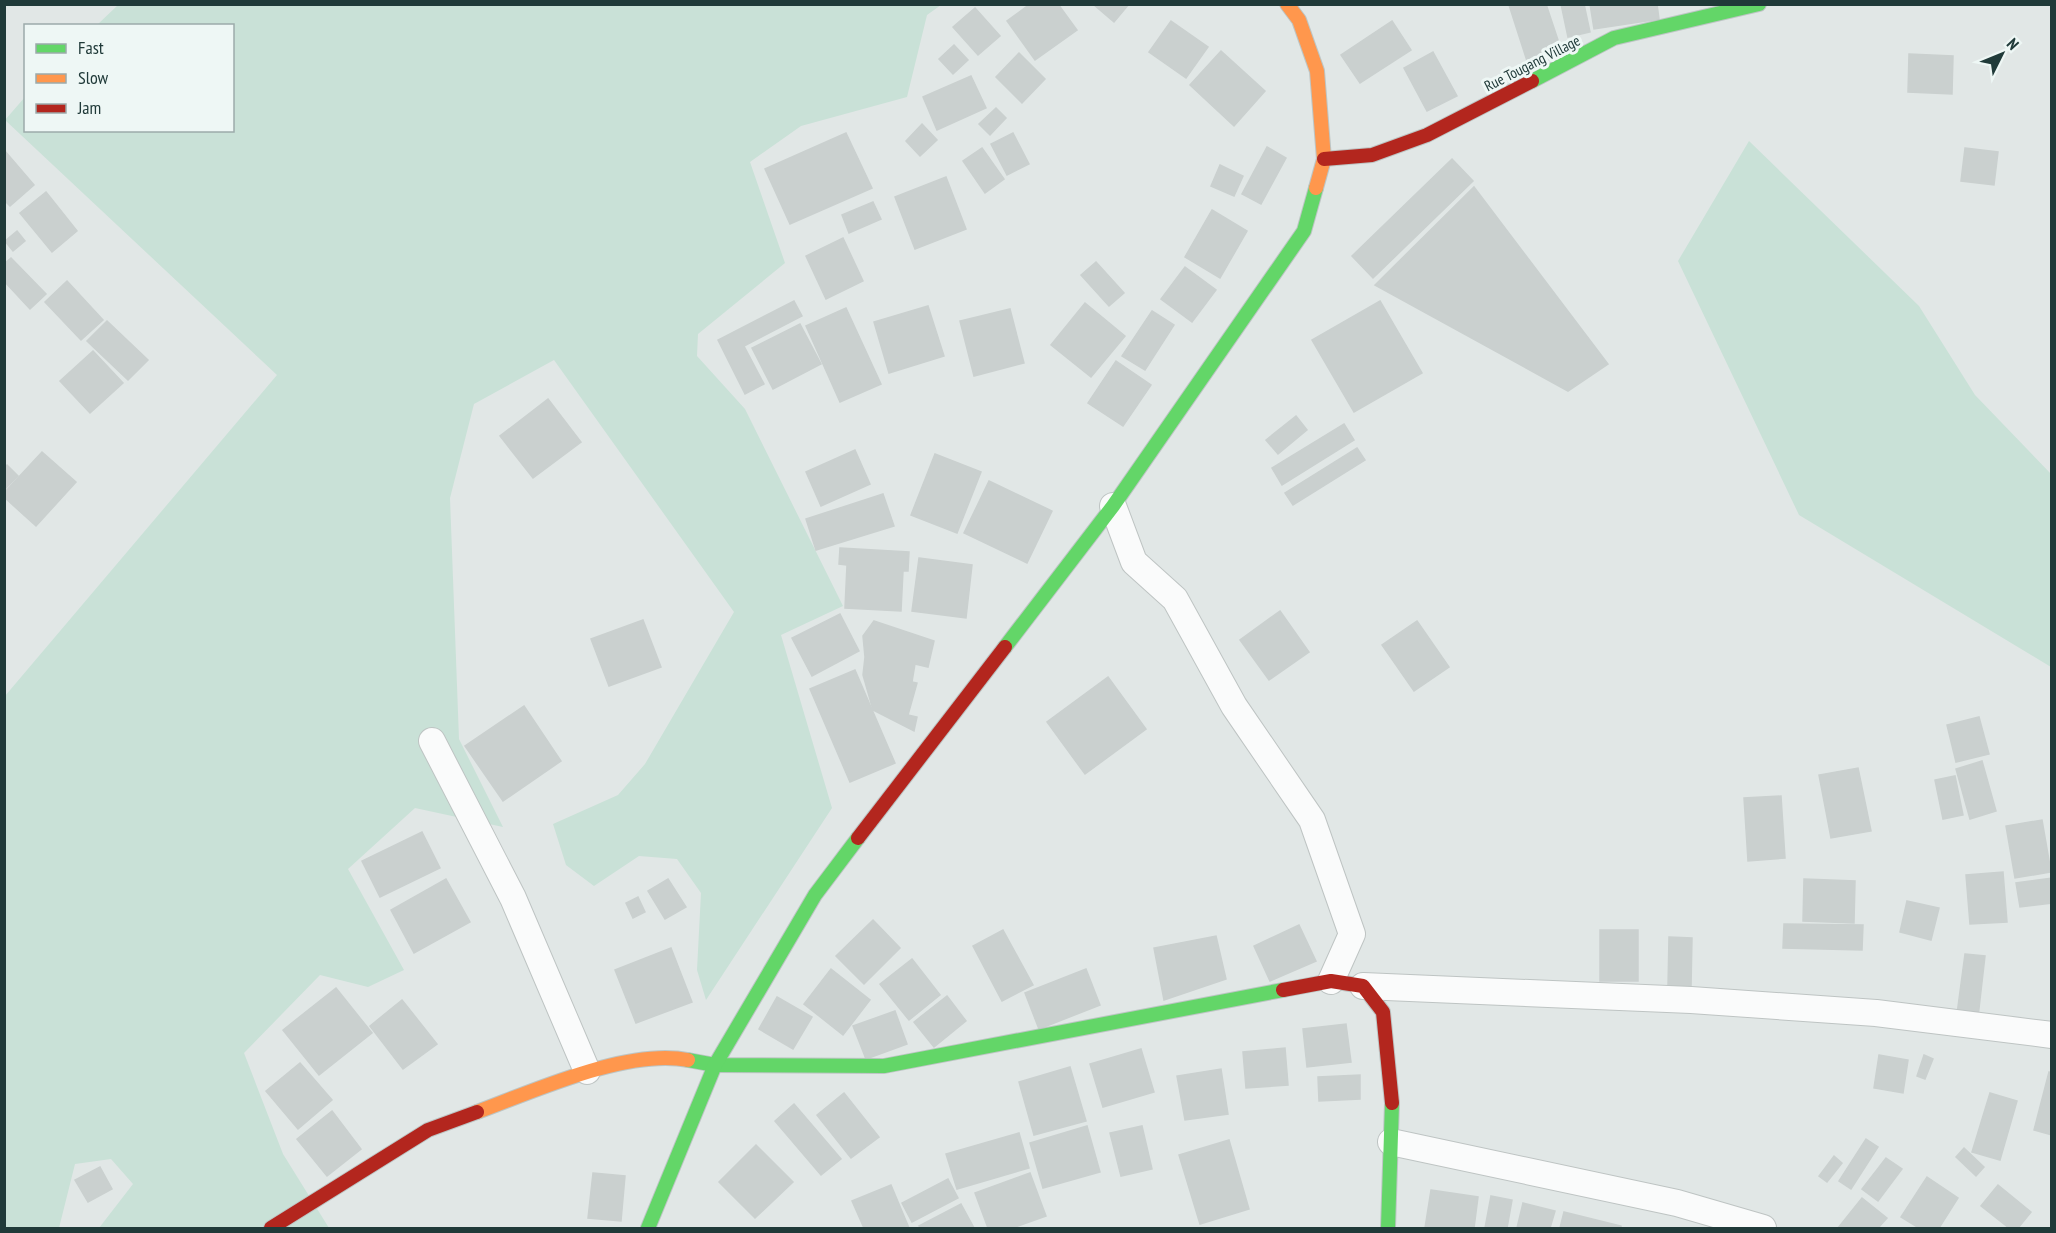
<svg xmlns="http://www.w3.org/2000/svg" width="2056" height="1233" viewBox="0 0 2056 1233" font-family="'PT Sans Narrow',sans-serif">
	<style>
		.green { fill: #c9e1d7 }
		.building { fill: #cad0cf; stroke: #cad0cf; stroke-width: 1.5 }
		.lines { fill: none; stroke-linecap: round; stroke-linejoin: round }
		.street-casing { stroke: #bec4c3; stroke-width: 28 }
		.fast-casing { stroke: #bdc5c4; stroke-width: 16 }
		.slow-casing { stroke: #bdc5c4; stroke-width: 16 }
		.jam-casing { stroke: #bdc5c4; stroke-width: 16 }
		.street { stroke: #fafbfb; stroke-width: 26 }
		.fast { stroke: #63d668; stroke-width: 14 }
		.slow { stroke: #ff974d; stroke-width: 14 }
		.jam { stroke: #b3261e; stroke-width: 14 }
		.labels { text-anchor: middle; dominant-baseline: central; stroke-width: 6; stroke-linejoin: round; paint-order: stroke }
		.street-label { font-size: 15px; fill: #203a39; stroke: #eef7f5 }
	</style>
	<rect width="100%" height="100%" fill="#e1e7e6"/>
	<g class="green">
		<polygon points="118,5 941,5 927,15 907,97 801,126 750,162 785,263 698,334 697,356 745,409 843,606 781,635 832,808 706,1000 697,970 701,893 677,859 639,856 594,886 566,865 553,824 618,795 645,764 734,612 554,360 474,404 450,498 459,739 503,827 415,808 348,869 404,970 368,987 320,975 244,1053 283,1154 329,1228 99,1228 133,1184 111,1159 75,1164 59,1228 5,1228 5,696 277,375 5,120 25,97 26,130 232,130 232,26 97,25"/>
		<polygon points="1749,141 1919,306 1975,395 2051,474 2051,667 1799,515 1678,261"/>
	</g>
	<g class="building">
		<polygon points="1030,4 1058,4 1077,30 1035,60 1007,21"/>
		<polygon points="1093,4 1129,4 1114,22"/>
		<polygon points="1546,4 1563,55 1529,67 1509,5"/>
		<polygon points="1561,4 1584,4 1590,32 1568,37"/>
		<polygon points="1590,4 1657,4 1659,19 1594,29"/>
		<polygon points="975,8 1000,36 978,55 953,27"/>
		<polygon points="1171,21 1208,47 1186,78 1149,52"/>
		<polygon points="1392,21 1411,50 1360,83 1341,55"/>
		<polygon points="954,45 968,60 953,74 939,59"/>
		<polygon points="1221,51 1265,91 1234,126 1190,85"/>
		<polygon points="1433,52 1457,96 1427,111 1404,68"/>
		<polygon points="1019,53 1045,79 1022,103 996,77"/>
		<polygon points="1909,54 1953,56 1952,94 1908,92"/>
		<polygon points="971,76 986,108 937,130 923,97"/>
		<polygon points="996,108 1006,118 990,135 979,124"/>
		<polygon points="922,124 937,140 920,156 906,141"/>
		<polygon points="846,133 872,188 790,224 765,169"/>
		<polygon points="1013,133 1029,164 1007,175 991,144"/>
		<polygon points="1267,147 1286,158 1261,204 1242,194"/>
		<polygon points="982,148 1004,179 985,193 963,161"/>
		<polygon points="1965,148 1998,152 1994,185 1961,181"/>
		<polygon points="4,150 34,185 10,206 4,200"/>
		<polygon points="1452,159 1473,181 1373,278 1352,256"/>
		<polygon points="1220,165 1243,176 1234,196 1211,186"/>
		<polygon points="946,177 966,229 915,249 895,197"/>
		<polygon points="1474,187 1608,364 1568,391 1375,285"/>
		<polygon points="46,192 77,231 52,252 20,213"/>
		<polygon points="873,202 881,219 849,233 842,215"/>
		<polygon points="1212,210 1247,231 1220,278 1185,257"/>
		<polygon points="17,231 25,241 13,251 5,241"/>
		<polygon points="843,238 863,281 826,299 806,256"/>
		<polygon points="11,258 46,294 30,309 4,281 4,264"/>
		<polygon points="1096,262 1124,293 1109,306 1081,275"/>
		<polygon points="1185,267 1216,290 1192,322 1161,299"/>
		<polygon points="67,281 103,320 81,340 45,302"/>
		<polygon points="794,301 802,316 744,346 764,384 745,394 718,340"/>
		<polygon points="1380,301 1422,373 1354,412 1312,340"/>
		<polygon points="1085,303 1125,336 1091,377 1051,345"/>
		<polygon points="928,306 944,356 889,373 874,322"/>
		<polygon points="846,308 881,384 840,402 806,326"/>
		<polygon points="1010,309 1024,363 974,376 960,321"/>
		<polygon points="1152,311 1174,325 1145,370 1122,356"/>
		<polygon points="107,321 148,360 128,380 87,341"/>
		<polygon points="800,324 821,364 773,389 752,348"/>
		<polygon points="93,351 123,383 90,413 60,381"/>
		<polygon points="1116,361 1151,385 1123,426 1088,403"/>
		<polygon points="548,399 581,442 533,478 500,436"/>
		<polygon points="1296,416 1307,430 1278,454 1266,440"/>
		<polygon points="1344,424 1354,440 1282,485 1272,468"/>
		<polygon points="1357,448 1365,460 1293,505 1285,493"/>
		<polygon points="855,450 870,484 821,506 806,472"/>
		<polygon points="42,452 76,482 36,526 4,497 4,493"/>
		<polygon points="935,454 981,472 957,533 911,515"/>
		<polygon points="7,465 18,476 4,490 4,468"/>
		<polygon points="989,481 1052,511 1027,563 964,533"/>
		<polygon points="883,494 894,526 816,550 806,519"/>
		<polygon points="840,548 909,552 908,571 903,571 901,611 845,608 847,565 839,564"/>
		<polygon points="919,558 972,565 966,618 912,611"/>
		<polygon points="1280,611 1309,652 1269,680 1240,640"/>
		<polygon points="840,614 859,651 812,676 792,638"/>
		<polygon points="643,620 661,667 609,686 591,639"/>
		<polygon points="874,621 934,641 928,667 915,664 912,682 917,683 908,715 917,717 914,731 873,710 863,675 865,657 863,636"/>
		<polygon points="1417,621 1449,667 1414,691 1382,645"/>
		<polygon points="855,670 895,763 850,782 810,689"/>
		<polygon points="1108,677 1146,729 1085,774 1047,722"/>
		<polygon points="524,706 561,761 503,801 465,746"/>
		<polygon points="1979,717 1989,754 1956,762 1947,725"/>
		<polygon points="1982,761 1996,811 1970,819 1956,769"/>
		<polygon points="1858,768 1871,831 1831,838 1819,775"/>
		<polygon points="1955,776 1963,815 1943,819 1935,780"/>
		<polygon points="1781,796 1785,858 1748,861 1744,798"/>
		<polygon points="2042,820 2051,872 2015,878 2006,826"/>
		<polygon points="422,832 440,868 380,897 362,861"/>
		<polygon points="2003,872 2007,922 1970,924 1966,875"/>
		<polygon points="2052,878 2052,903 2020,907 2016,883"/>
		<polygon points="446,879 470,922 414,953 391,910"/>
		<polygon points="668,879 686,907 665,919 648,891"/>
		<polygon points="1804,879 1855,881 1854,923 1803,921"/>
		<polygon points="638,897 645,912 633,918 626,903"/>
		<polygon points="1907,901 1939,908 1931,940 1900,932"/>
		<polygon points="873,920 900,948 864,984 836,956"/>
		<polygon points="1784,924 1863,925 1862,950 1783,948"/>
		<polygon points="1299,925 1316,961 1270,981 1254,946"/>
		<polygon points="1003,930 1033,985 1002,1001 973,946"/>
		<rect x="1600" y="930" width="38" height="51"/>
		<polygon points="1216,936 1226,979 1164,1000 1154,948"/>
		<polygon points="1669,937 1692,938 1691,987 1668,986"/>
		<polygon points="671,948 692,1002 636,1023 615,970"/>
		<polygon points="1965,954 1985,956 1978,1017 1957,1014"/>
		<polygon points="912,959 940,995 909,1020 880,984"/>
		<polygon points="831,969 870,1000 843,1035 804,1004"/>
		<polygon points="1086,969 1100,1005 1039,1029 1025,993"/>
		<polygon points="336,988 372,1033 319,1075 283,1030"/>
		<polygon points="947,996 966,1021 934,1047 914,1022"/>
		<polygon points="777,997 812,1017 793,1049 759,1029"/>
		<polygon points="402,1000 437,1044 403,1069 370,1026"/>
		<polygon points="895,1011 907,1044 866,1059 853,1026"/>
		<polygon points="1346,1024 1351,1062 1307,1067 1303,1029"/>
		<polygon points="1285,1048 1288,1085 1246,1088 1243,1052"/>
		<polygon points="1141,1049 1154,1092 1103,1107 1090,1064"/>
		<polygon points="1879,1055 1908,1060 1903,1093 1874,1088"/>
		<polygon points="1924,1055 1933,1059 1925,1079 1917,1076"/>
		<polygon points="300,1063 332,1100 298,1129 266,1091"/>
		<polygon points="1070,1067 1086,1121 1034,1135 1019,1082"/>
		<polygon points="1221,1069 1228,1114 1185,1120 1177,1076"/>
		<polygon points="2049,1072 2052,1073 2052,1135 2034,1130"/>
		<polygon points="1360,1075 1360,1099 1319,1101 1318,1077"/>
		<polygon points="844,1093 879,1137 851,1158 817,1115"/>
		<polygon points="1990,1093 2017,1101 2000,1160 1972,1152"/>
		<polygon points="794,1104 841,1159 821,1175 775,1121"/>
		<polygon points="332,1111 361,1149 327,1176 297,1139"/>
		<polygon points="1087,1126 1100,1172 1043,1188 1030,1143"/>
		<polygon points="1142,1126 1152,1169 1121,1176 1110,1133"/>
		<polygon points="1019,1133 1029,1168 957,1189 946,1154"/>
		<polygon points="1866,1139 1878,1147 1851,1189 1839,1181"/>
		<polygon points="1229,1140 1249,1209 1200,1224 1179,1155"/>
		<polygon points="756,1145 793,1182 755,1218 719,1182"/>
		<polygon points="1964,1148 1984,1167 1976,1176 1956,1157"/>
		<polygon points="1834,1156 1842,1163 1827,1182 1819,1176"/>
		<polygon points="1886,1158 1902,1169 1878,1201 1862,1189"/>
		<polygon points="100,1167 112,1189 88,1202 75,1180"/>
		<polygon points="593,1173 625,1176 621,1221 588,1218"/>
		<polygon points="1030,1173 1046,1216 1012,1228 988,1228 975,1193"/>
		<polygon points="1927,1177 1958,1198 1939,1228 1919,1228 1901,1217"/>
		<polygon points="948,1179 958,1198 912,1222 902,1203"/>
		<polygon points="891,1185 909,1228 864,1228 852,1201"/>
		<polygon points="1998,1185 2031,1212 2018,1228 2009,1228 1981,1206"/>
		<polygon points="1431,1190 1478,1197 1474,1228 1425,1228"/>
		<polygon points="1491,1196 1512,1200 1507,1228 1485,1228"/>
		<polygon points="1862,1198 1887,1218 1878,1228 1838,1228"/>
		<polygon points="1523,1203 1555,1211 1550,1228 1517,1228"/>
		<polygon points="961,1204 974,1228 921,1228 919,1226"/>
		<polygon points="1564,1212 1621,1226 1621,1228 1560,1228"/>
	</g>
	<g class="lines">
		<defs>
			<g id="street">
				<polyline points="1113,506 1134,562 1175,599 1234,706 1312,820 1352,934 1331,981"/>
				<polyline points="432,741 513,898 587,1071"/>
				<polyline points="1363,986 1691,1000 1876,1013 2052,1035"/>
				<polyline points="1391,1142 1677,1203 1763,1228"/>
			</g>
			<g id="fast">
				<polyline points="1532,81 1614,38 1759,4"/>
				<polyline points="1005,647 1113,506 1304,231 1316,188"/>
				<polyline points="688,1060 715,1065 884,1066 1283,990"/>
				<polyline points="648,1228 715,1065 815,895 858,838"/>
				<polyline points="1388,1228 1392,1103"/>
			</g>
			<g id="slow">
				<polyline points="1287,4 1299,20 1317,71 1324,159 1316,188"/>
				<path d="M 477,1112 C 534,1091 628,1048 688,1060"/>
			</g>
			<g id="jam">
				<polyline points="1324,159 1372,155 1427,135 1532,81"/>
				<polyline points="858,838 1005,647"/>
				<polyline points="1283,990 1331,981 1363,986 1383,1012 1392,1103"/>
				<polyline points="271,1228 428,1130 477,1112"/>
			</g>
		</defs>
		<use href="#street" class="street-casing"/>
		<use href="#fast" class="fast-casing"/>
		<use href="#slow" class="slow-casing"/>
		<use href="#jam" class="jam-casing"/>
		<use href="#street" class="street"/>
		<use href="#fast" class="fast"/>
		<use href="#slow" class="slow"/>
		<use href="#jam" class="jam"/>
	</g>
	<g class="labels">
		<g class="street-label">
			<text transform="translate(1532 63) rotate(-27)">Rue Tougang Village</text>
		</g>
	</g>
	<rect width="2056" height="1233" fill="none" stroke="#203a39" stroke-width="12"/>
	<rect x="24" y="24" width="210" height="108" fill="#eef7f5" stroke="#9cabaa" stroke-width="1.5"/>
	<rect x="36" y="44" width="30" height="9" fill="#63d668" stroke="#9cabaa" stroke-width="1.5"/>
	<text x="78" y="54" font-size="18" fill="#203a39">Fast</text>
	<rect x="36" y="74" width="30" height="9" fill="#ff974d" stroke="#9cabaa" stroke-width="1.5"/>
	<text x="78" y="84" font-size="18" fill="#203a39">Slow</text>
	<rect x="36" y="104" width="30" height="9" fill="#b3261e" stroke="#9cabaa" stroke-width="1.5"/>
	<text x="78" y="114" font-size="18" fill="#203a39">Jam</text>
	<g transform="translate(2002 54) rotate(47)" stroke="#eef7f5" stroke-width="4.5" paint-order="stroke">
	<path d="M0-4.5L10 22L0 15L-10 22Z" fill="#203a39"/>
	<text y="-9" font-size="16" font-weight="bold" text-anchor="middle" fill="#203a39">N</text>
	</g>
</svg>
